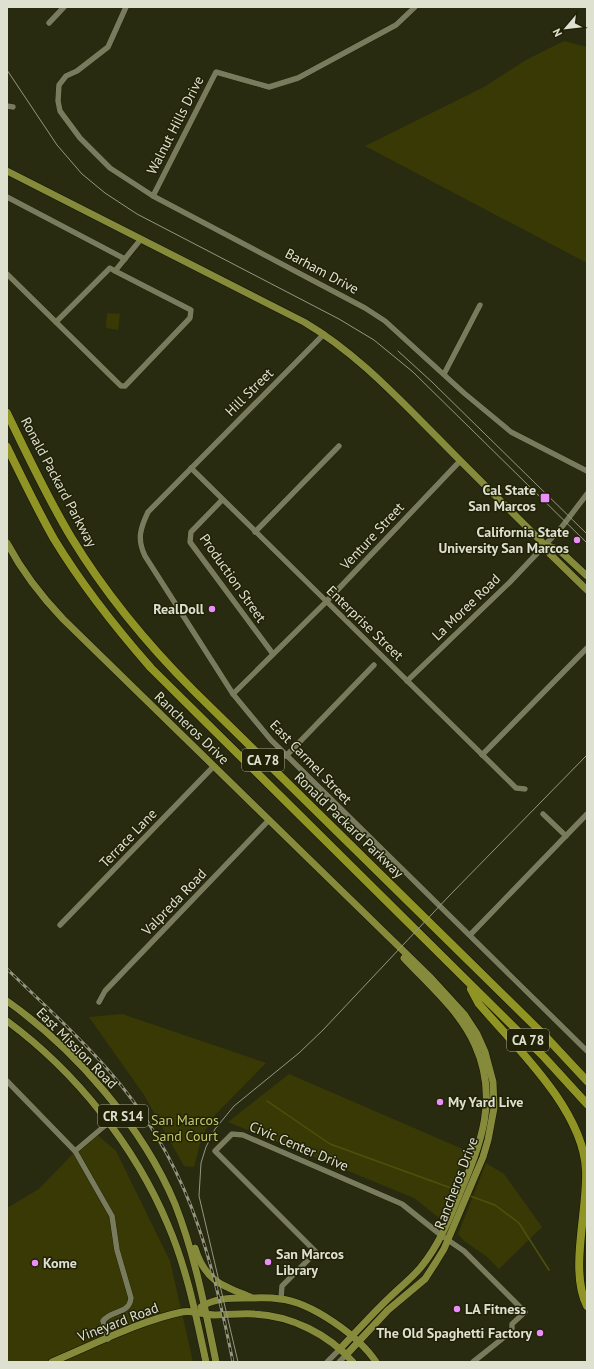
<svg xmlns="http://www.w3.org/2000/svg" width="594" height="1369" viewBox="0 0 594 1369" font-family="'PT Sans',sans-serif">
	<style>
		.green { fill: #383905 }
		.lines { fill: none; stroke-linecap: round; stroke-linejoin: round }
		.stream { stroke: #4e510b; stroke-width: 1.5 }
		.minor-casing { stroke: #121300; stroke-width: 6 }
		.major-casing { stroke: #121300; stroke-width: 8 }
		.highway-casing { stroke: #121300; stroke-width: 9 }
		.minor { stroke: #797b5d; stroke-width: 5.5 }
		.major { stroke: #868a3b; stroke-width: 7 }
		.highway { stroke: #8f9424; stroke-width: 8 }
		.tram { stroke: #949682; stroke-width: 1 }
		.rail-casing { stroke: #949682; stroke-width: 3 }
		.rail { stroke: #202106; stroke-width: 1.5; stroke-dasharray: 4.5; stroke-linecap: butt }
		.poi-dot { fill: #eb8dfb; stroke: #202106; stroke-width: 1.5 }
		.labels { text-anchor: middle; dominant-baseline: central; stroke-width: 3; stroke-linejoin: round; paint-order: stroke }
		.shield { fill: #202106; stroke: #a5a793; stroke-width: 1 }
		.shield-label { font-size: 13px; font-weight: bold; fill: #dee0d0 }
		.street-label { font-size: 14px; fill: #dee0d0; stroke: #202106 }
		.poi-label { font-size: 14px; font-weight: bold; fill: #dee0d0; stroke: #202106; text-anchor: end }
		.park-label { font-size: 14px; fill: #c4c96d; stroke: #202106 }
	</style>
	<rect width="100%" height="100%" fill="#292b10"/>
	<g class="green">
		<polygon points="564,41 587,47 587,263 365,146 484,87 526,60"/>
		<polygon points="107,313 120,314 118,330 106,328"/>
		<polygon points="122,1014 266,1063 214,1116 202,1136 194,1167 184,1166 144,1095 89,1017"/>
		<polygon points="289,1074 465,1150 443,1221 414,1198 228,1122"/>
		<polygon points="94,1132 116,1151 170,1261 193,1362 7,1362 7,1208 39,1189"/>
		<polygon points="486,1163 504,1174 542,1227 499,1269 486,1256 464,1241 458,1234"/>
	</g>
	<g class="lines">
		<g class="stream">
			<polyline points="267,1101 330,1144 459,1191"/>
			<polyline points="470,1196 495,1205 519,1223 549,1270"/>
		</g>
		<defs>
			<g id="minor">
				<polyline points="126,7 108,47 77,71 66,76 59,85 58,101 60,111 80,138 110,168 153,196 365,308 385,321 464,393 511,432 587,471"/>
				<polyline points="49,23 64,7"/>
				<polyline points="7,106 13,107"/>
				<polyline points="153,196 216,72 269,87 298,78 396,25 415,7"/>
				<polyline points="7,197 125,259"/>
				<polyline points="7,274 121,386 125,386 190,318 191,310 115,271 141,239"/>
				<polyline points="56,322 110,268 115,271"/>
				<path d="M 324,334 L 148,512 C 140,529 137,539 145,556 L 233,694 L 271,740 L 587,1051"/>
				<polyline points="444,374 480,305"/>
				<polyline points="191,468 510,782 516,788 525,789"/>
				<polyline points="222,500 191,532 190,542 273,654"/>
				<polyline points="255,532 339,446"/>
				<polyline points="407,681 509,583 561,528 587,494"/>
				<polyline points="233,694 326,602 460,461"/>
				<polyline points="482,755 587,648"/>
				<polyline points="286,756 374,665"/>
				<polyline points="543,814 566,836"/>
				<polyline points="60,925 213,767"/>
				<polyline points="470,935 587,814"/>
				<polyline points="99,1002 105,991 126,969 268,821"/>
				<polyline points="7,1081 75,1151 108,1123"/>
				<path d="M 75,1151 L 112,1216 L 117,1250 L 131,1298 C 129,1315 112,1309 103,1321 L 108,1339"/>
				<polyline points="281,1299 282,1286 316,1252 215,1151 232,1134 243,1135 402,1204 442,1236 464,1251 525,1312 512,1324 512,1331 473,1362"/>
				<polyline points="327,1362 340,1349"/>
				<polyline points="339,1362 346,1355"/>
			</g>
			<g id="major">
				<path d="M 7,171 L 304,322 C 355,352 395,395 437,437 C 473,474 509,509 545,545 L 550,554 L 587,590"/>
				<path d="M 7,543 C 22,571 41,596 63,619 L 431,978 L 464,1014 L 477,1034 L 485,1052 L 493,1082 L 494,1108 L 488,1140 L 483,1157 L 444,1249 L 436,1262 L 425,1279 L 388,1310 L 346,1355"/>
				<polyline points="545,545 558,549 587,576"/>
				<path d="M 7,1001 C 75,1049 143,1127 175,1204 C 195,1255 205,1308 216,1362"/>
				<path d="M 7,1021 C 76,1072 135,1146 168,1225 C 187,1269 196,1316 206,1362"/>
				<path d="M 195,1248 C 200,1265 210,1280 227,1287 C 234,1291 242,1293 250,1297"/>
				<path d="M 201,1307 C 214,1298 231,1298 246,1298 C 257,1298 269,1297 280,1299 C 311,1302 359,1336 376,1362"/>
				<path d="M 340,1349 C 356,1332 373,1313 390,1297 C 400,1287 412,1278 421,1267 C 439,1245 449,1220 460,1193 C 481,1143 499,1098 475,1045 C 460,1011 429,985 404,958"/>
				<path d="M 52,1362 C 93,1345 139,1321 182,1312 C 194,1310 204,1315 215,1315 C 228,1315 241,1313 254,1314 C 292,1316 328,1334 353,1362"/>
			</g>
			<g id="highway">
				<path d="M 7,413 C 27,454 47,497 71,537 C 105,593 147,644 194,691 L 546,1037 L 587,1081"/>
				<path d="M 7,447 C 22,478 37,509 54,539 C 82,585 115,627 151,668 L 544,1057 L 587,1104"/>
				<path d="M 471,989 L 479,1004 C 517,1048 583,1110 586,1170 C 588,1210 569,1271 587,1306"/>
			</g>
		</defs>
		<use href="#minor" class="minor-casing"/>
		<use href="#major" class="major-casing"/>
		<use href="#highway" class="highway-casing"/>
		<use href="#minor" class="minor"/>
		<use href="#major" class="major"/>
		<use href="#highway" class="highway"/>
		<g class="tram">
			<polyline points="7,70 57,145 82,174 105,193 137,214 339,319 374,340 413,372 587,543"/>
			<polyline points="398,351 432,382 587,534"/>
			<polyline points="238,1362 199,1196 201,1163 206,1147 215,1129 234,1106 299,1053 323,1030 449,896 587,755"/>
		</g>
		<defs>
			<path id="rail" d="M 7,969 C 41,1002 78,1035 109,1071 C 187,1160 210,1250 233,1362"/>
		</defs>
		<use href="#rail" class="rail-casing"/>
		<use href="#rail" class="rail"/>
	</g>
	<g class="poi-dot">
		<rect x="540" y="493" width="10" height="10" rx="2"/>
		<circle cx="577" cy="540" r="4"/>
		<circle cx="212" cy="609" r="4"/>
		<circle cx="440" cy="1102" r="4"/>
		<circle cx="268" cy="1262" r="4"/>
		<circle cx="35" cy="1263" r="4"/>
		<circle cx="457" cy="1309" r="4"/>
		<circle cx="540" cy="1333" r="4"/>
	</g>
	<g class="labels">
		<g class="shield">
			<rect x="242" y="749" width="42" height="22" rx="3"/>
			<rect x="507" y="1029" width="42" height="22" rx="3"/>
			<rect x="98" y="1105" width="50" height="22" rx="3"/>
		</g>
		<g class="shield-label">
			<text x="263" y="760">CA 78</text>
			<text x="528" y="1040">CA 78</text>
			<text x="123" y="1116">CR S14</text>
		</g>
		<g class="street-label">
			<text transform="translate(175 125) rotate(-63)">Walnut Hills Drive</text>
			<text transform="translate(322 271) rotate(28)">Barham Drive</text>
			<text transform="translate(249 392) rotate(-45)">Hill Street</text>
			<text transform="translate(59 482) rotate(62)">Ronald Packard Parkway</text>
			<text transform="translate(372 536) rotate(-47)">Venture Street</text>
			<text transform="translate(233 578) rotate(55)">Production Street</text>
			<text transform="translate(466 607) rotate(-44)">La Moree Road</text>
			<text transform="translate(365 623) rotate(44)">Enterprise Street</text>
			<text transform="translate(192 728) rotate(44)">Rancheros Drive</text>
			<text transform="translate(311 762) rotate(46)">East Carmel Street</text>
			<text transform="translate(349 825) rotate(44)">Ronald Packard Parkway</text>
			<text transform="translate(128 838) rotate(-46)">Terrace Lane</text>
			<text transform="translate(174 902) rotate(-46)">Valpreda Road</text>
			<text transform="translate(77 1048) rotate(45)">East Mission Road</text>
			<text transform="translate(299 1146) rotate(23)">Civic Center Drive</text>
			<text transform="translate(456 1183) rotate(-69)">Rancheros Drive</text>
			<text transform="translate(118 1322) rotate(-21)">Vineyard Road</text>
		</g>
		<g class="poi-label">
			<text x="536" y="490">Cal State<tspan x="536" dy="16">San Marcos</tspan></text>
			<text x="569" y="532">California State<tspan x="569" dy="16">University San Marcos</tspan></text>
			<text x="204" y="609">RealDoll</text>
			<text x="448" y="1102" text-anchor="start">My Yard Live</text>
			<text x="276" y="1254" text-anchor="start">San Marcos<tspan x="276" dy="16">Library</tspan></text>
			<text x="43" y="1263" text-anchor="start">Kome</text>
			<text x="465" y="1309" text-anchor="start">LA Fitness</text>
			<text x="532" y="1333">The Old Spaghetti Factory</text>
		</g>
		<g class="park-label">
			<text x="185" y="1120">San Marcos<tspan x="185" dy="16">Sand Court</tspan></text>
		</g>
	</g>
	<rect width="594" height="1369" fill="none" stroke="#dee0d0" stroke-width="16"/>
	<g transform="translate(566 28) rotate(242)" stroke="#202106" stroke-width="3" paint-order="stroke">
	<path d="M0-3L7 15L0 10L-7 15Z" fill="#dee0d0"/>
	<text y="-6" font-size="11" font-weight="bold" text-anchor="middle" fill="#dee0d0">N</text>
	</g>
</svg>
